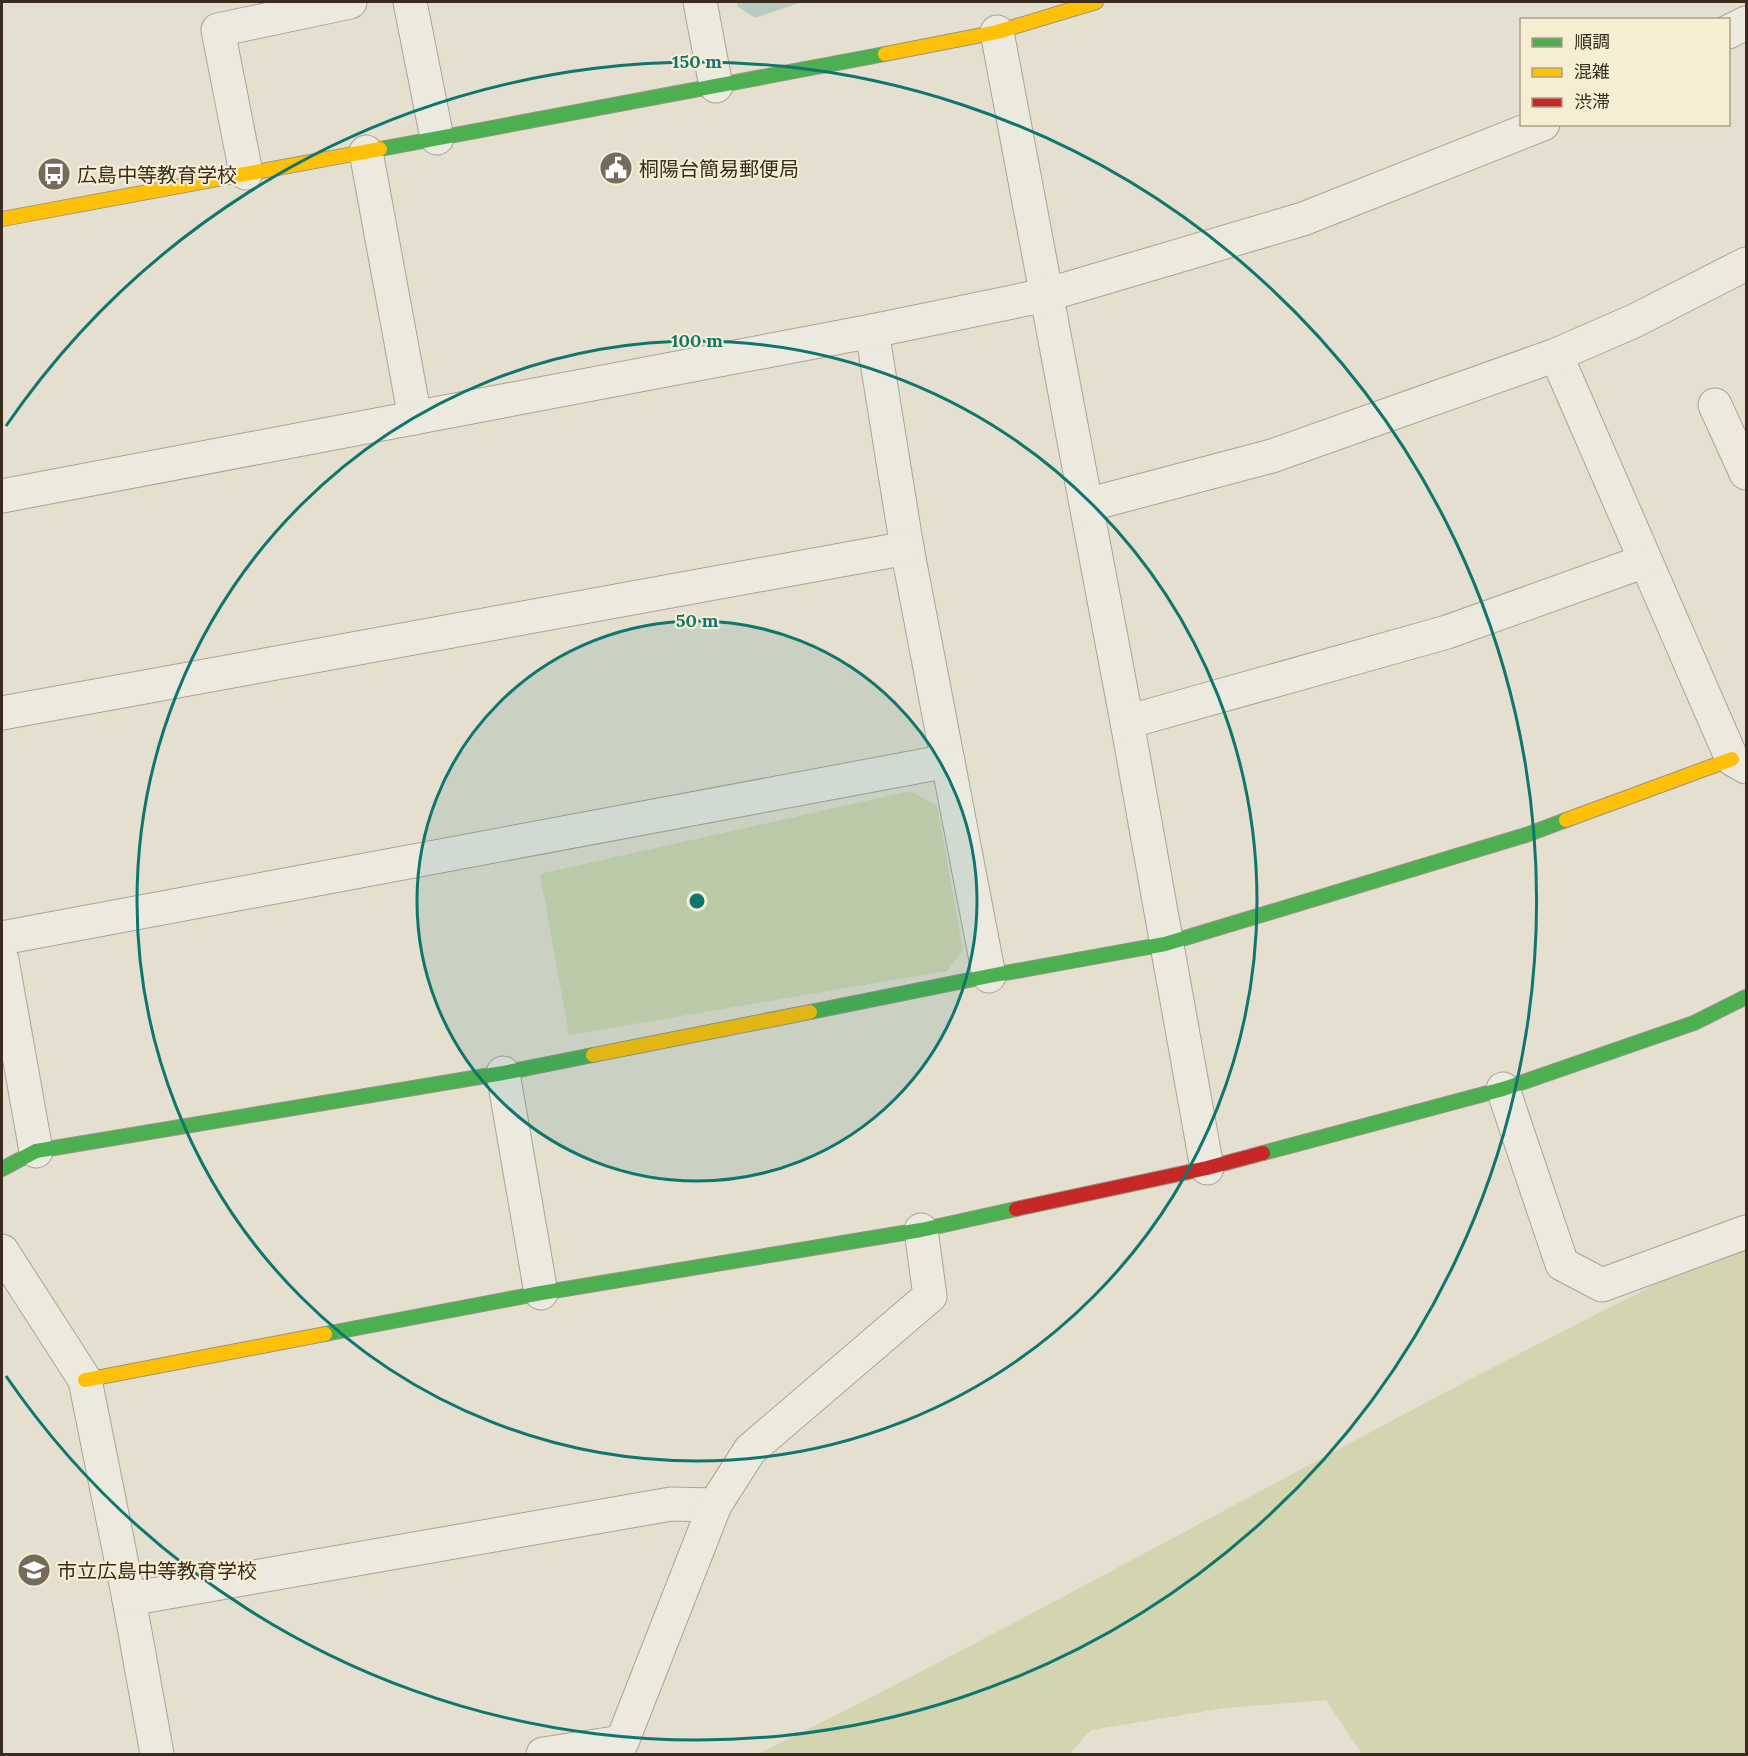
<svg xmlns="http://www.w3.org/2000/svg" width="1748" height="1756" viewBox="0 0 1748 1756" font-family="Lora,'Noto Sans JP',serif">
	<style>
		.green { fill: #d2d5b0 }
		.water { fill: #b9cac0 }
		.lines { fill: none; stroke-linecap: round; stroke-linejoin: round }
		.street-casing { stroke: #aaa496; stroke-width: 35 }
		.fast-casing { stroke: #999386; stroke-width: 16 }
		.slow-casing { stroke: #999386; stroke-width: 16 }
		.jam-casing { stroke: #999386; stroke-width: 16 }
		.street { stroke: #ece9df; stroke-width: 33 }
		.fast { stroke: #4caf50; stroke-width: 14 }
		.slow { stroke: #ffc107; stroke-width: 14 }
		.jam { stroke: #c62828; stroke-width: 14 }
		.ring { fill: none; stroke: #0f766e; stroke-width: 3 }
		.labels { text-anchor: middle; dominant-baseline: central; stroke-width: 4.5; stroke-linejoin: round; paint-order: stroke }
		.poi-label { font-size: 20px; fill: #392c1e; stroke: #f6edd3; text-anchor: start }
		.centre { fill: #0f766e; stroke: #f6edd3; stroke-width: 3 }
		.ring-label { font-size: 18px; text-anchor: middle; font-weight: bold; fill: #0f766e; stroke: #f6edd3; stroke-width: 4.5; stroke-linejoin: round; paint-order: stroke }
	</style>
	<rect width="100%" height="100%" fill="#e4dfce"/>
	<g class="green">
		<polygon points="910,791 937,806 963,950 947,971 569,1035 540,874"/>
		<path d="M 1746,1240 L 1746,1754 L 1362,1754 L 1326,1700 L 1225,1708 L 1091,1730 L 1069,1754 L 758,1754 C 1091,1590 1412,1401 1746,1240 Z"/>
	</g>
	<polygon class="water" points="737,2 802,2 755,18 737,6"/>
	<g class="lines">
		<defs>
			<g id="street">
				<polyline points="410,2 437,138"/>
				<polyline points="700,2 716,86"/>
				<polyline points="997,32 1127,722 1207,1168"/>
				<polyline points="1728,32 1746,23"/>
				<polyline points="366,152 415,418"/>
				<polyline points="246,173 218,30 350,2"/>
				<polyline points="872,331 907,548 989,976"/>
				<polyline points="1556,355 1732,759 1746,767"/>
				<polyline points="1715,405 1746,473"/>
				<polyline points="2,496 872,331 1046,295 1303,219 1543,124"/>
				<polyline points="1087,505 1272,456 1556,355 1634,321 1746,264"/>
				<polyline points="2,713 907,548"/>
				<polyline points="1127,722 1447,632 1645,561"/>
				<polyline points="2,938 948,761"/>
				<polyline points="2,960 36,1151"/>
				<polyline points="503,1073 541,1293"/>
				<polyline points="1503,1089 1562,1264 1602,1285 1746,1232"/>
				<polyline points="2,1251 85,1380 129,1599 157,1754"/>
				<polyline points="129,1599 671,1504 715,1505"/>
				<polyline points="543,1754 622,1742 715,1505 750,1450 930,1296 921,1230"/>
			</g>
			<g id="fast">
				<polyline points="380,149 885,54"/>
				<polyline points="810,1012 989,976 1165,944 1526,835 1566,820"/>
				<polyline points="1263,1153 1503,1089 1694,1023 1746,997"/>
				<polyline points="2,1169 36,1151 503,1073 593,1055"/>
				<polyline points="325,1334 541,1293 921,1230 1016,1209"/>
			</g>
			<g id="slow">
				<polyline points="885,54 997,32 1096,2"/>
				<polyline points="2,219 380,149"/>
				<polyline points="1566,820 1732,759"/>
				<polyline points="593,1055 810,1012"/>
				<polyline points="85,1380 325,1334"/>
			</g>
			<polyline id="jam" points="1016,1209 1207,1168 1263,1153"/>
		</defs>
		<use href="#street" class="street-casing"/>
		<use href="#fast" class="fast-casing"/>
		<use href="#slow" class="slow-casing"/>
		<use href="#jam" class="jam-casing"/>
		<use href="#street" class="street"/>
		<use href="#fast" class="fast"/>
		<use href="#slow" class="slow"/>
		<use href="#jam" class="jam"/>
	</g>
	<circle cx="697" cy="901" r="280" fill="#0f766e" fill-opacity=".12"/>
	<g class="ring">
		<circle cx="697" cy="901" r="280"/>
		<circle cx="697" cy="901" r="560"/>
		<path d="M6 426A839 839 0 1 1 6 1376"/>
	</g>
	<defs>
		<symbol id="civic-disc" viewBox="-11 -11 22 22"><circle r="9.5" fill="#756b5c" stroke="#f6edd3"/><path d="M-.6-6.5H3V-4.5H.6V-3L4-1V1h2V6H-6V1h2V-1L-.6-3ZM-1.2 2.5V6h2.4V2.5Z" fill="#fff"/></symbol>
		<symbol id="bus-disc" viewBox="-11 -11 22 22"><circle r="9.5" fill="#756b5c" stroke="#f6edd3"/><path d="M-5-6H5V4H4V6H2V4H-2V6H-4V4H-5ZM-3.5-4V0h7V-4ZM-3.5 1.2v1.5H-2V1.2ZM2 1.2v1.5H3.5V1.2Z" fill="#fff"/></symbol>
		<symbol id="school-disc" viewBox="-11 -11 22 22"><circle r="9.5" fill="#756b5c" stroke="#f6edd3"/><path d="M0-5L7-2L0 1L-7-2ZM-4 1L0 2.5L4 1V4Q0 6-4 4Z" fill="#fff"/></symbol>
	</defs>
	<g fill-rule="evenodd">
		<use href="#civic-disc" x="597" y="149" width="38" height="38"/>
		<use href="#bus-disc" x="35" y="155" width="38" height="38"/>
		<use href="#school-disc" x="15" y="1551" width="38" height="38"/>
	</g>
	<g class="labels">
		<g class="poi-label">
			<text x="639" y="168">桐陽台簡易郵便局</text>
			<text x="77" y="174">広島中等教育学校</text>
			<text x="57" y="1570">市立広島中等教育学校</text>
		</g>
	</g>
	<circle cx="697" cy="901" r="9" class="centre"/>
	<g class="ring-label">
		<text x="697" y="68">150 m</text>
		<text x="697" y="347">100 m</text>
		<text x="697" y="627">50 m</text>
	</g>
	<rect width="1748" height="1756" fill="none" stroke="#392c1e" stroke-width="6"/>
	<rect x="1520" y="18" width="210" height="108" fill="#f6edd3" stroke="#aaa08b" stroke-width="1.5"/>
	<rect x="1532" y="38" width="30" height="9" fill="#4caf50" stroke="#aaa08b" stroke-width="1.5"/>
	<text x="1574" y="48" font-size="18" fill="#392c1e">順調</text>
	<rect x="1532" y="68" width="30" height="9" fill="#ffc107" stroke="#aaa08b" stroke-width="1.5"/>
	<text x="1574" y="78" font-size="18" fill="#392c1e">混雑</text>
	<rect x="1532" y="98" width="30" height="9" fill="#c62828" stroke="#aaa08b" stroke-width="1.5"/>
	<text x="1574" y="108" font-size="18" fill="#392c1e">渋滞</text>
</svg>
